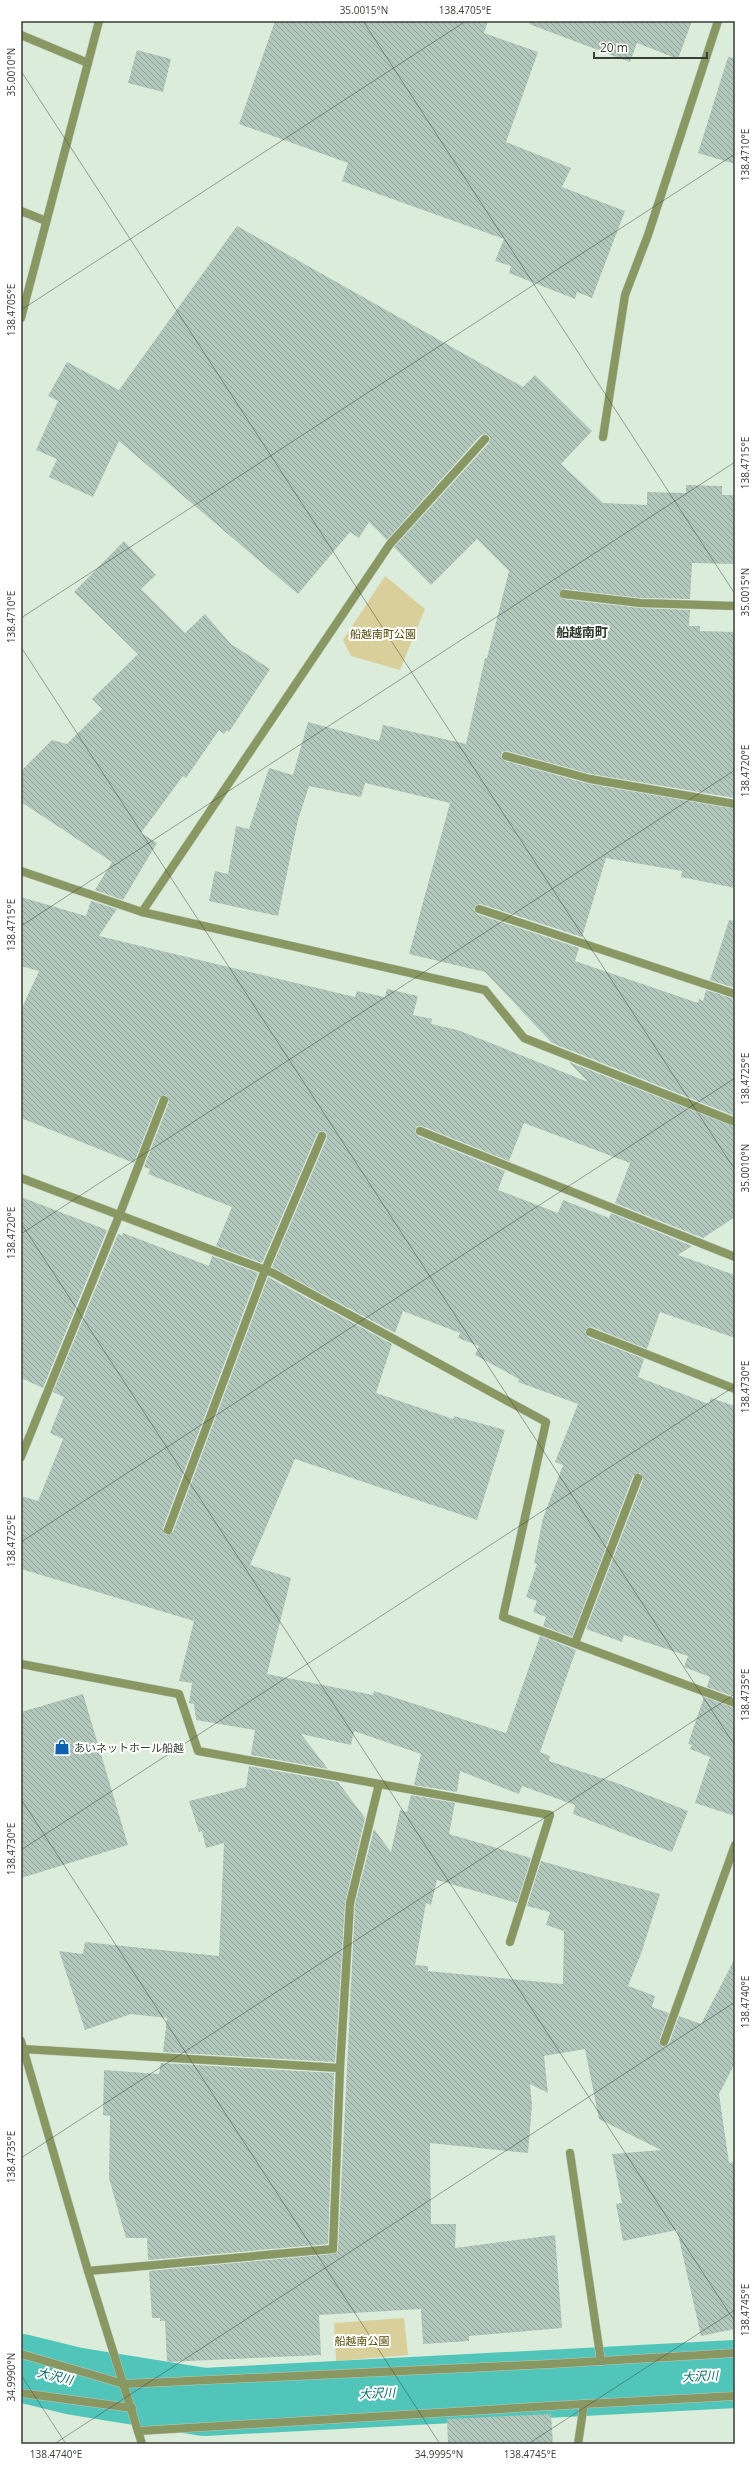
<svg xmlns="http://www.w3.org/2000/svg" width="756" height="2465" viewBox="0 0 756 2465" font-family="'Open Sans','Noto Sans JP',sans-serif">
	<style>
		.green { fill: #d9cf9b }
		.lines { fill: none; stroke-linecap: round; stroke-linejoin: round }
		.river { stroke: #51c5ba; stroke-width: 68 }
		.building { fill: url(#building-back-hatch) }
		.minor-casing { stroke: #bbc9b9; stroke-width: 9 }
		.tertiary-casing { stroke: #bbc9b9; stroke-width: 9 }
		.minor { stroke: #899763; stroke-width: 8 }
		.tertiary { stroke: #899763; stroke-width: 8 }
		.ticks { fill: none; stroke: #383e37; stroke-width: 1; stroke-opacity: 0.45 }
		.labels { text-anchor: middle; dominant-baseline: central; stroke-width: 4; stroke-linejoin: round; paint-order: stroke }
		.park-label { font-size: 11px; fill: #564b08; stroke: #fff }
		.poi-label { font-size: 11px; fill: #383e37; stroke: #fff; text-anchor: start }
		.water-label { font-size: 12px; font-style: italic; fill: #00665f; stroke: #fff }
		.quarter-label { font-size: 13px; font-weight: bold; fill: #2a3729; stroke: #fff }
		.neatline { fill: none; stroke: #383e37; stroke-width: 1.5 }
		.ticks-label { font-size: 10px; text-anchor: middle; fill: #383e37 }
	</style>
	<defs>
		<pattern id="building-back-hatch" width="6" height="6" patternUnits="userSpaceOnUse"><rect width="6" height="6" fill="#b1c7bc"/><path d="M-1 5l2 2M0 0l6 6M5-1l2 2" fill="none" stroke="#91a39a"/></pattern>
	</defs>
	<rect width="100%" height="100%" fill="#dcecda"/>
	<g class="green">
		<polygon points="385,576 425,609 400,670 351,656 343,640"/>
		<polygon points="404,2318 408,2355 336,2361 334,2323"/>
	</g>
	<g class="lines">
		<polyline class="river" points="21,2368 74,2381 204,2402 735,2374"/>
	</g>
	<g class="building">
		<polygon points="275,21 488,21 484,33 538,52 506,142 571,168 562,187 625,211 592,298 577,292 575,299 509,273 511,266 495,261 504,239 342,181 348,163 239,124"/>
		<polygon points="530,21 692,21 678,59 637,43 630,62 529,24"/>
		<polygon points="137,50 171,59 163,92 128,83"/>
		<polygon points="728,57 735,58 735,164 698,153"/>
		<polygon points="237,226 523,387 535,375 592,431 561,464 603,503 647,505 647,492 686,493 686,485 722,486 722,495 735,495 735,564 692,563 690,599 640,598 565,589 559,594 563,599 639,608 690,610 689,626 700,626 700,631 735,632 735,798 591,774 507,751 502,752 501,757 505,761 589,784 735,809 735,888 681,877 682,871 606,858 582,937 481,904 476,905 474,910 477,914 579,948 575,961 698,1003 699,999 703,1001 706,990 735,999 735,1116 552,1043 485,972 409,954 450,803 365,783 361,797 309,786 298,820 278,916 209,901 215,871 228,874 236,826 249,829 269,768 293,775 308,722 379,741 383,725 466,744 485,658 487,658 509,571 477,539 431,585 394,547 489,443 490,437 486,434 481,435 387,540 369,522 359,538 350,532 298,594 119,441 93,497 49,477 57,459 36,450 58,401 48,396 67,362 119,390"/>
		<polygon points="124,541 156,575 141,589 185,633 205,614 231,644 270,669 229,732 227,730 224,734 219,730 186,778 183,776 141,833 157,843 123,900 95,890 112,862 21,802 21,771 52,740 67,744 102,709 92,699 138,654 74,592"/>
		<polygon points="21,897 86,916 91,901 117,909 99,936 355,997 357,991 385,997 387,989 418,996 413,1015 432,1019 431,1024 458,1030 588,1082 569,1062 735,1127 735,1217 703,1238 615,1203 630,1163 524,1123 509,1161 422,1126 417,1126 415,1131 418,1136 505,1171 498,1190 558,1213 563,1200 609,1218 611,1213 692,1246 678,1255 735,1275 735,1338 660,1312 647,1349 592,1327 587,1328 585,1332 588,1337 644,1359 638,1377 709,1404 711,1398 735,1406 735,1697 707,1687 710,1677 684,1667 688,1656 624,1635 622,1642 586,1629 643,1480 640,1473 633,1476 572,1637 543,1626 546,1617 533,1612 537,1601 526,1597 537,1564 534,1563 543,1518 563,1465 555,1462 578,1404 518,1382 519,1379 475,1355 479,1346 458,1338 460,1333 403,1311 395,1333 272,1267 327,1138 326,1132 321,1131 317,1134 262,1263 216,1246 232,1207 148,1174 150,1169 144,1167 169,1102 166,1095 159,1098 134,1163 21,1118 21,1010 39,971 21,966"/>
		<polygon points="729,920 735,921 735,988 710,980"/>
		<polygon points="21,1197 107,1230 43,1388 21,1378"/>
		<polygon points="123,1233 209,1266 212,1256 258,1273 163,1528 166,1535 173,1532 268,1277 392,1344 376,1393 453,1419 454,1416 505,1430 477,1520 295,1459 250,1565 291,1578 267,1674 373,1695 374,1691 506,1733 540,1636 576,1650 540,1752 550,1756 549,1761 617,1783 688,1811 672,1852 573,1814 575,1805 522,1786 519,1794 460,1771 457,1792 414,1785 421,1754 354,1731 351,1745 301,1734 328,1769 251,1755 255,1730 196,1720 194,1704 189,1703 192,1683 179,1681 194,1621 21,1569 21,1496 38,1501 63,1439 50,1433 64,1397 53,1392 118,1234 122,1236"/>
		<polygon points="83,1694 128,1845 21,1878 21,1712"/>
		<polygon points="704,1697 735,1708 735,1816 695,1803 710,1757 690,1749 692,1745 688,1744"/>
		<polygon points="249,1766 338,1782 365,1818 345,1903 335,2062 163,2052 167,2018 131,2014 85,2030 59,1951 83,1954 85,1942 219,1956 224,1843 206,1848 202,1831 199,1832 189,1801 246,1787"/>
		<polygon points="411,1795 455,1803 449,1834 531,1858 517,1903 437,1880 431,1905 426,1903 415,1965 428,1966 428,1971 563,1984 564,1931 546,1925 550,1912 527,1906 541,1861 660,1894 642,1951 628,1986 655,1996 652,2007 669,2013 659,2041 662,2047 669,2044 679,2016 701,2024 735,1958 735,2063 719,2094 729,2163 735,2162 735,2329 701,2336 677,2230 623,2241 616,2204 622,2203 612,2154 661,2150 599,2119 585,2049 544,2056 548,2093 530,2084 532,2105 528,2153 430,2143 431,2224 456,2224 455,2248 555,2235 562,2328 469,2336 469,2341 423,2344 421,2309 319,2315 321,2355 167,2362 165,2321 160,2321 160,2318 152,2318 149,2271 333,2254 338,2251 355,1904 374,1829 391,1852 400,1810 407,1812"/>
		<polygon points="161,2063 334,2073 328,2244 148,2260 147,2238 126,2238 109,2178 110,2116 103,2115 104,2070 159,2074"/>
		<polygon points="551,2414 553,2444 448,2444 447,2419"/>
	</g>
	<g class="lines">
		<defs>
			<g id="minor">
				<polyline points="21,35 88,63"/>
				<polyline points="21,211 46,221"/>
				<polyline points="603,437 625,295 648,235 718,21"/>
				<polyline points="564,594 640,603 735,606"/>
				<polyline points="506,756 590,779 735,804"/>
				<polyline points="21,871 142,912 485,990 524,1038 735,1122"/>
				<polyline points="479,909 735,994"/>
				<polyline points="142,912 390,544 485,439"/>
				<polyline points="420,1131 735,1257"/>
				<polyline points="21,1178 273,1273 546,1422 503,1617 735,1703"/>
				<polyline points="590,1332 735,1389"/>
				<polyline points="21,1457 119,1216 164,1100"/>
				<polyline points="168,1530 265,1270 322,1136"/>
				<polyline points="575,1643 638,1478"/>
				<polyline points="21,1664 179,1694 198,1751 550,1815 510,1942"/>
				<polyline points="664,2042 735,1845"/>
				<polyline points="23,2049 340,2068"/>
				<polyline points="570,2153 601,2361"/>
				<polyline points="88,2271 333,2249 340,2068 350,1903 379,1784"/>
				<polyline points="21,2354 124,2384 550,2364 735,2353"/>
				<polyline points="21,2393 132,2408"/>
				<polyline points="138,2431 584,2404"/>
				<polyline points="578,2444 584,2404 735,2396"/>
			</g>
			<g id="tertiary">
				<polyline points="21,318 99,21"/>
				<polyline points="21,2041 88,2271 142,2444"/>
			</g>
		</defs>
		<use href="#minor" class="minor-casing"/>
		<use href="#tertiary" class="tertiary-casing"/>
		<use href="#minor" class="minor"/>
		<use href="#tertiary" class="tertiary"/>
	</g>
	<path class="ticks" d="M 363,21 L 735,594M 21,71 L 735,1170M 21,310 L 466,21M 21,618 L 735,154M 21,647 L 735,1746M 21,926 L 735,462M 21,1223 L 735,2322M 21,1234 L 735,770M 21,1542 L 735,1078M 21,1799 L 440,2444M 21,1850 L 735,1386M 21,2158 L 735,1694M 21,2375 L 66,2444M 54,2444 L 735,2002M 528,2444 L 735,2310"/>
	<defs>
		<symbol id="shop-bare" viewBox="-9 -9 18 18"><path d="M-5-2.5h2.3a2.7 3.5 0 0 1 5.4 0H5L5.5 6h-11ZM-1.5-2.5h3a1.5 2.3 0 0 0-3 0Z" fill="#0d62b0" stroke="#fff" stroke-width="2.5" paint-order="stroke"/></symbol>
	</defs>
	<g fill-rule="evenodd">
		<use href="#shop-bare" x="51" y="1736" width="22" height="22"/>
	</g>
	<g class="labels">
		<g class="park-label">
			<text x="383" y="633">船越南町公園</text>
			<text x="362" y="2340">船越南公園</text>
		</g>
		<g class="poi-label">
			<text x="74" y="1747">あいネットホール船越</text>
		</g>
		<g class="water-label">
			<text transform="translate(55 2376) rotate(13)">大沢川</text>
			<text transform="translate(700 2376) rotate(-3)">大沢川</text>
			<text transform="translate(377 2393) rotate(-3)">大沢川</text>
		</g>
		<g class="quarter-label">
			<text x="582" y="632">船越南町</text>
		</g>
	</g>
	<rect width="756" height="2465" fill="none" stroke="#ffffff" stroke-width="44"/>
	<path d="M594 52v6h113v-6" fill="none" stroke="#383e37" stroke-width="2"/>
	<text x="600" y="52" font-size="12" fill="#383e37" stroke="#ffffff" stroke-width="3" paint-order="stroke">20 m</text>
	<rect x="22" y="22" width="712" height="2421" class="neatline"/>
	<g class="ticks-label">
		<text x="364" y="14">35.0015°N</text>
		<text x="465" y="14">138.4705°E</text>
		<text transform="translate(11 72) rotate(-90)" y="4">35.0010°N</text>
		<text transform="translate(745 155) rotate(-90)" y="4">138.4710°E</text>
		<text transform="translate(11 310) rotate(-90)" y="4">138.4705°E</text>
		<text transform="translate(745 463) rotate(-90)" y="4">138.4715°E</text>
		<text transform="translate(745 592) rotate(-90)" y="4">35.0015°N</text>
		<text transform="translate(11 617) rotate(-90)" y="4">138.4710°E</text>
		<text transform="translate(745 771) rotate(-90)" y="4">138.4720°E</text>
		<text transform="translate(11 925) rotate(-90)" y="4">138.4715°E</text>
		<text transform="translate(745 1079) rotate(-90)" y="4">138.4725°E</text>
		<text transform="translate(745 1168) rotate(-90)" y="4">35.0010°N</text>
		<text transform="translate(11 1233) rotate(-90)" y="4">138.4720°E</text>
		<text transform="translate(745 1387) rotate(-90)" y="4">138.4730°E</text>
		<text transform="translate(11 1541) rotate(-90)" y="4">138.4725°E</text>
		<text transform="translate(745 1695) rotate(-90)" y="4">138.4735°E</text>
		<text transform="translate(11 1849) rotate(-90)" y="4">138.4730°E</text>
		<text transform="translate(745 2002) rotate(-90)" y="4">138.4740°E</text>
		<text transform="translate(11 2157) rotate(-90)" y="4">138.4735°E</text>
		<text transform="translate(745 2310) rotate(-90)" y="4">138.4745°E</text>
		<text transform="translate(11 2377) rotate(-90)" y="4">34.9990°N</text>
		<text x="56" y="2458">138.4740°E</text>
		<text x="439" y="2458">34.9995°N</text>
		<text x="530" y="2458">138.4745°E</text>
	</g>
</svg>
